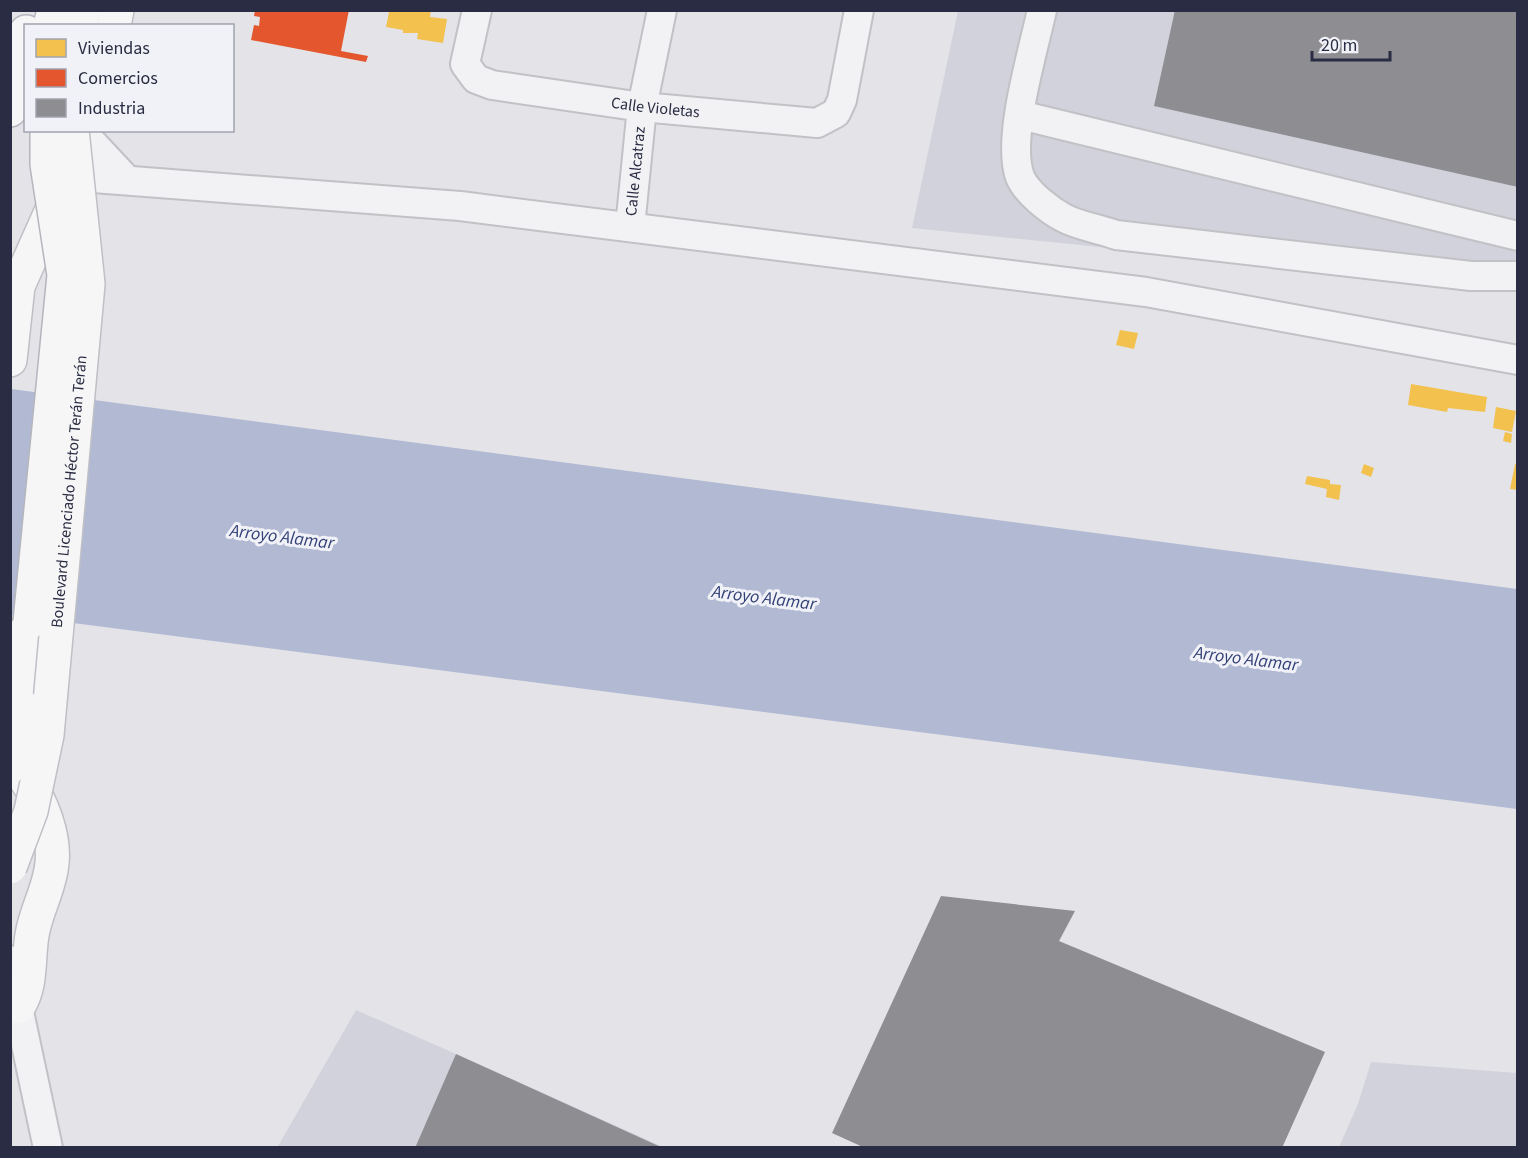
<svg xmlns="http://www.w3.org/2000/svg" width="1528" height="1158" viewBox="0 0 1528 1158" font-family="'Source Sans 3',sans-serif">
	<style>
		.built { fill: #d1d2db }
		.water { fill: #b1b9d3 }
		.homes { fill: #f2c14e }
		.shops { fill: #e4572e }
		.industry { fill: #8d8d92 }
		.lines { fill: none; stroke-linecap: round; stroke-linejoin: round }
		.minor-casing { stroke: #c1c1c6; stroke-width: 32 }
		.major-casing { stroke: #bfc0c6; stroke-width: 36 }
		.highway-casing { stroke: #b5b6bd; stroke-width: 36 }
		.minor { stroke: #f2f2f5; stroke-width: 28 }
		.major { stroke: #f6f6f7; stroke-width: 33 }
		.highway { stroke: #f6f6f7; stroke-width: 33 }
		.major-bridge-casing { stroke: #bfc0c6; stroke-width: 36; stroke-linecap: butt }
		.highway-bridge-casing { stroke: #b5b6bd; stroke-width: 36; stroke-linecap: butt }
		.major-bridge { stroke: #f6f6f7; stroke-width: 33 }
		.highway-bridge { stroke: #f6f6f7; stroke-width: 33 }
		.labels { text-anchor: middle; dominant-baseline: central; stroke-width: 6; stroke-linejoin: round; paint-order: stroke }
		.street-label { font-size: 16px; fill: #292c42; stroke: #f1f2f7 }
		.water-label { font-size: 18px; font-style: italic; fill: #334177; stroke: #f1f2f7 }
	</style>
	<rect width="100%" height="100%" fill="#e3e3e8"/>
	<g class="built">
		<polygon points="958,11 1517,11 1517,289 912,228"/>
		<polygon points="356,1010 456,1054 663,1147 277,1148"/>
		<polygon points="1371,1062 1517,1073 1517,1147 1339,1147 1358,1104"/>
	</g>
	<polygon class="water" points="11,389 1517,589 1517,809 11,615"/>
	<g class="homes">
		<polygon points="391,10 431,10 430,17 447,19 443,43 417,39 418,33 403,33 403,30 386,27 389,12"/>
		<polygon points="1120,330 1138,333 1134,349 1116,345"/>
		<polygon points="1411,384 1487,397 1485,412 1448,408 1447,412 1408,405"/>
		<polygon points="1496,407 1516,411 1512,432 1493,428"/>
		<polygon points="1505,432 1512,434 1511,443 1503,441"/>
		<polygon points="1364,464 1374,468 1371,477 1361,473"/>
		<polygon points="1515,464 1518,464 1518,490 1510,489"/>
		<polygon points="1307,476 1330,480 1330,484 1341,485 1339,500 1326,497 1327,489 1305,484"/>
	</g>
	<polygon class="shops" points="255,10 349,10 341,51 368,56 366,62 251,40 254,25 259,26 260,17 254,16"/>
	<g class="industry">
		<polygon points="1175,10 1518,10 1518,187 1154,106"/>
		<polygon points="941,896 1075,911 1059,941 1325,1052 1282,1148 865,1148 832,1133"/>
		<polygon points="456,1054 663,1148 415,1148"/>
	</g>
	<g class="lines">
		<defs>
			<g id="minor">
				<path id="s1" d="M 477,10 L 465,64 L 476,79 L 492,85 L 642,107 L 817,123 L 836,113 L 842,100 L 859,10"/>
				<path d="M 1042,10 C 1033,52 1006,139 1020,177 C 1027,193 1049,210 1064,218 C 1079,226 1100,229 1116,235 L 1471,276 L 1518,276"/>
				<polyline points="1020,115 1518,236"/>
				<polyline points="85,135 126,179"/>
				<polyline points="67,176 460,206 1146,292 1518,360"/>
				<path id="s2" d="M 630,227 L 642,107 L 662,10"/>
				<polyline points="10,960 18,1007 48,1148"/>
			</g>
			<g id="major">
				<polyline points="80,26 84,10"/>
				<polyline points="114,26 117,10"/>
				<polyline points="10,360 18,286 59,194"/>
				<polyline points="22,706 30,622"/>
				<path d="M 18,1007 C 32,987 28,958 32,935 C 36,910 50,888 52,863 C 55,836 42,802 26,780"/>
			</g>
			<g id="highway">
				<polyline points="50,26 54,10"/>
				<polyline points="10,110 26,32"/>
				<polyline points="10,659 19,649 30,622"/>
			</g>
		</defs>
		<use href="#minor" class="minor-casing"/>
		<use href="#major" class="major-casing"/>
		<use href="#highway" class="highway-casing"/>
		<use href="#minor" class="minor"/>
		<use href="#major" class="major"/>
		<use href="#highway" class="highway"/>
		<defs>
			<g id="major-bridge">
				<polyline points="10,767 22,706"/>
				<path id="s3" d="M 10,867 L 31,811 L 47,735 L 88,284 L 72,130"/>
			</g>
			<polyline id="highway-bridge" points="30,622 64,275 47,164 47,130"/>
		</defs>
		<use href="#major-bridge" class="major-bridge-casing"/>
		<use href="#highway-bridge" class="highway-bridge-casing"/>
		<use href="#major-bridge" class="major-bridge"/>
		<use href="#highway-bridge" class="highway-bridge"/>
	</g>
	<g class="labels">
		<g class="street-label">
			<text stroke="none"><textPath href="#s1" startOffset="256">Calle Violetas</textPath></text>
			<text stroke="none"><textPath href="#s2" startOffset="56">Calle Alcatraz</textPath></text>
			<text stroke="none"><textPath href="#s3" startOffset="382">Boulevard Licenciado Héctor Terán Terán</textPath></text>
		</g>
		<g class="water-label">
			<text transform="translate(282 537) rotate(7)">Arroyo Alamar</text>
			<text transform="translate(764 598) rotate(7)">Arroyo Alamar</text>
			<text transform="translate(1246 659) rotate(7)">Arroyo Alamar</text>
		</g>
	</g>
	<rect width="1528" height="1158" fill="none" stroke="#292c42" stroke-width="24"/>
	<rect x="24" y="24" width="210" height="108" fill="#f1f2f7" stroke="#a1a3af" stroke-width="1.5"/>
	<rect x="36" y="39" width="30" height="18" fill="#f2c14e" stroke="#a1a3af" stroke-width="1.5"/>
	<text x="78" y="54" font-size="18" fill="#292c42">Viviendas</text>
	<rect x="36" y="69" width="30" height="18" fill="#e4572e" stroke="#a1a3af" stroke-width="1.5"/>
	<text x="78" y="84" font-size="18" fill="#292c42">Comercios</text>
	<rect x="36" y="99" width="30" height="18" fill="#8d8d92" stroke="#a1a3af" stroke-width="1.5"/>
	<text x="78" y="114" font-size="18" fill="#292c42">Industria</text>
	<path d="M1312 51v9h78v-9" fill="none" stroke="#292c42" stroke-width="3"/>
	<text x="1321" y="51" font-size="18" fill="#292c42" stroke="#f1f2f7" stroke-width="4.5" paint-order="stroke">20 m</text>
</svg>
